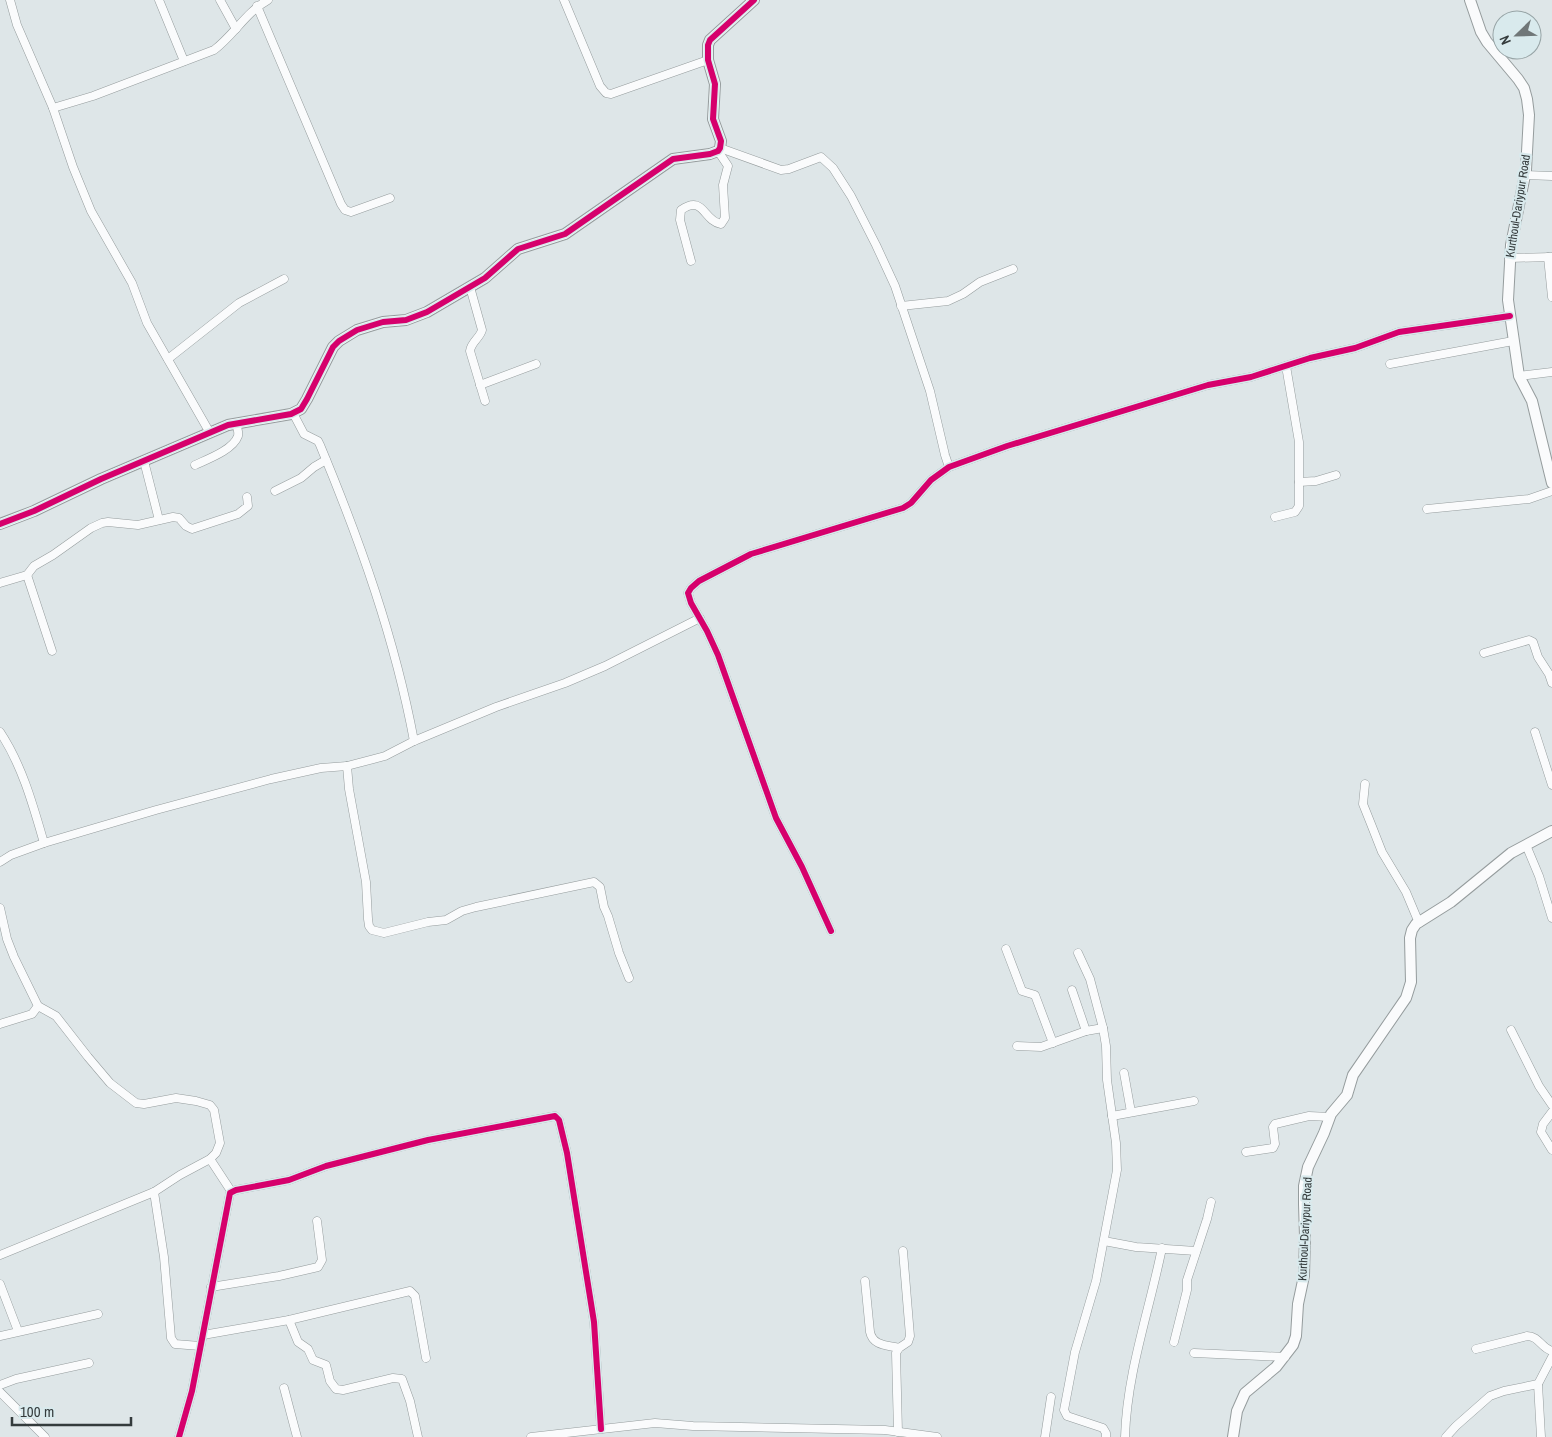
<svg xmlns="http://www.w3.org/2000/svg" width="1552" height="1437" viewBox="0 0 1552 1437" font-family="'Archivo Narrow',sans-serif">
	<style>
		.lines { fill: none; stroke-linecap: round; stroke-linejoin: round }
		.street-casing { stroke: #959c9d; stroke-width: 9 }
		.secondary-casing { stroke: #959c9d; stroke-width: 12 }
		.street { stroke: #fafbfc; stroke-width: 8 }
		.secondary { stroke: #fafbfc; stroke-width: 10 }
		.cycleway-casing { stroke: #d9eaed; stroke-width: 9 }
		.cycleway { stroke: #d6006c; stroke-width: 6 }
		.labels { text-anchor: middle; dominant-baseline: central; stroke-width: 4.5; stroke-linejoin: round; paint-order: stroke }
		.street-label { font-size: 12px; fill: #343b3c; stroke: #d9eaed }
	</style>
	<rect width="100%" height="100%" fill="#dee6e8"/>
	<g class="lines">
		<defs>
			<g id="street">
				<polyline points="10,0 17,25 53,108 73,167 91,211 132,283 147,323 210,433"/>
				<polyline points="159,0 184,61"/>
				<polyline points="220,0 236,29"/>
				<polyline points="564,0 600,86 606,93 611,94 708,60"/>
				<polyline points="257,6 341,204 345,210 351,212 390,198"/>
				<path d="M 53,108 L 93,96 L 214,50 C 234,35 246,12 268,0"/>
				<polyline points="720,148 781,170 789,169 821,157 833,168 851,196 876,245 895,286 930,391 945,455 949,467"/>
				<polyline points="1525,175 1552,176"/>
				<polyline points="1548,257 1552,297"/>
				<polyline points="1509,258 1552,257"/>
				<path d="M 691,261 L 680,220 L 681,210 C 704,194 703,221 721,224 L 725,218 L 723,185 L 728,166 L 718,151"/>
				<path d="M 470,287 L 482,330 C 480,338 471,342 470,351 L 485,401"/>
				<polyline points="901,306 948,301 963,294 980,282 1013,269"/>
				<polyline points="168,359 239,303 284,279"/>
				<polyline points="1390,364 1513,341"/>
				<polyline points="1519,376 1552,372"/>
				<polyline points="480,385 536,364"/>
				<path d="M 293,413 L 304,434 L 318,441 L 320,445 C 360,541 395,639 414,741"/>
				<polyline points="144,461 159,520"/>
				<path d="M 195,465 C 208,459 233,450 238,436 C 239,432 237,427 236,424"/>
				<polyline points="1299,482 1316,481 1336,475"/>
				<polyline points="275,491 301,478 314,467 326,460"/>
				<polyline points="1427,509 1529,499 1552,491"/>
				<polyline points="1275,517 1295,512 1299,506 1299,442 1286,366"/>
				<polyline points="27,575 52,651"/>
				<polyline points="0,583 27,575 34,566 53,555 91,528 102,523 108,522 138,525 173,517 179,518 186,526 192,529 238,514 248,506 247,497"/>
				<polyline points="1484,653 1529,640 1533,642 1538,657 1549,674 1552,683"/>
				<path d="M 0,732 C 22,765 33,805 44,843"/>
				<polyline points="1535,732 1552,785"/>
				<polyline points="347,766 349,789 366,882 368,919 369,926 372,930 384,933 428,922 446,920 462,911 476,907 594,882 600,887 604,907 608,916 619,953 629,978"/>
				<polyline points="1365,784 1363,804 1371,824 1382,852 1406,892 1419,923"/>
				<polyline points="1526,845 1539,876 1552,918"/>
				<polyline points="0,862 11,855 44,843 156,810 271,779 321,768 347,766 385,756 414,741 496,707 565,683 605,666 700,618"/>
				<polyline points="0,908 7,939 14,957 38,1006 32,1014 0,1024"/>
				<polyline points="831,931 802,867 776,818 718,655 707,631 691,603 688,593 691,588 699,581 751,554 903,508 911,503 931,480 949,467 1007,446 1208,385 1251,377 1310,358 1355,348 1399,332 1510,316"/>
				<polyline points="1006,949 1022,991 1035,995 1053,1043"/>
				<polyline points="1078,953 1090,979 1103,1028 1106,1046 1107,1080 1116,1143 1117,1170 1096,1281 1075,1352 1064,1410 1067,1416 1103,1428 1106,1433 1106,1437"/>
				<polyline points="1072,990 1086,1031"/>
				<polyline points="1511,1030 1539,1086 1552,1105"/>
				<polyline points="1017,1046 1041,1047 1086,1031 1103,1028"/>
				<polyline points="1124,1073 1131,1112"/>
				<polyline points="1552,1112 1543,1124 1541,1132 1552,1150"/>
				<polyline points="1112,1116 1194,1101"/>
				<polyline points="1246,1152 1273,1148 1275,1144 1273,1127 1275,1124 1309,1116 1330,1117"/>
				<polyline points="210,1159 231,1191"/>
				<polyline points="154,1192 164,1257 171,1338 175,1344 200,1346"/>
				<polyline points="1104,1241 1136,1247 1196,1251"/>
				<polyline points="0,1255 154,1192 180,1175 210,1159 216,1153 220,1143 214,1110 210,1105 196,1101 176,1098 144,1104 136,1103 110,1083 88,1057 56,1016 38,1006"/>
				<path d="M 865,1281 L 870,1332 C 873,1346 887,1345 899,1348"/>
				<polyline points="0,1284 18,1331"/>
				<polyline points="211,1287 279,1276 318,1267 322,1260 317,1221"/>
				<polyline points="289,1320 298,1342 308,1349 313,1360 326,1365 330,1381 336,1389 343,1390 393,1378 402,1379 410,1401 418,1437"/>
				<polyline points="203,1335 289,1320 410,1291 415,1296 426,1358"/>
				<polyline points="0,1336 98,1314"/>
				<polyline points="1174,1342 1187,1290 1187,1280 1207,1219 1211,1202"/>
				<path d="M 1476,1349 L 1527,1336 C 1539,1336 1541,1348 1552,1351"/>
				<polyline points="1194,1353 1285,1357"/>
				<polyline points="1538,1384 1541,1437"/>
				<polyline points="0,1385 16,1379 89,1363"/>
				<polyline points="284,1388 297,1437"/>
				<polyline points="0,1392 45,1437"/>
				<polyline points="898,1432 896,1353 899,1348 908,1342 910,1336 903,1251"/>
				<polyline points="179,1437 192,1391 230,1193 236,1190 289,1180 326,1166 428,1140 555,1116 559,1120 567,1153 594,1322 601,1429"/>
				<polyline points="531,1437 655,1423 693,1426 885,1430 937,1437"/>
				<polyline points="1045,1437 1051,1397"/>
				<path d="M 1125,1437 C 1127,1372 1149,1312 1162,1248"/>
				<polyline points="1446,1437 1456,1426 1490,1396 1504,1391 1538,1384 1552,1357"/>
			</g>
			<g id="secondary">
				<polyline points="1470,0 1481,32 1487,42 1518,79 1524,88 1527,99 1529,115 1526,170 1511,245 1508,300 1519,376 1532,401 1552,483"/>
				<polyline points="0,524 34,511 101,479 228,425 291,414 301,409 307,399 333,347 339,341 357,330 383,322 406,320 427,312 485,278 518,249 565,234 673,159 710,154 718,151 720,148 721,141 713,119 715,84 708,60 708,45 710,40 754,0"/>
				<polyline points="1233,1437 1237,1411 1245,1393 1276,1367 1293,1345 1296,1336 1298,1304 1304,1276 1305,1236 1304,1204 1304,1186 1308,1167 1324,1133 1331,1114 1347,1095 1353,1075 1406,998 1411,982 1410,938 1412,930 1416,924 1451,902 1511,853 1552,831"/>
			</g>
		</defs>
		<use href="#street" class="street-casing"/>
		<use href="#secondary" class="secondary-casing"/>
		<use href="#street" class="street"/>
		<use href="#secondary" class="secondary"/>
		<defs>
			<g id="cycleway">
				<polyline points="0,524 34,511 101,479 228,425 291,414 301,409 307,399 333,347 339,341 357,330 383,322 406,320 427,312 485,278 518,249 565,234 673,159 710,154 718,151 720,148 721,141 713,119 715,84 708,60 708,45 710,40 754,0"/>
				<polyline points="831,931 802,867 776,818 718,655 707,631 691,603 688,593 691,588 699,581 751,554 903,508 911,503 931,480 949,467 1007,446 1208,385 1251,377 1310,358 1355,348 1399,332 1510,316"/>
				<polyline points="179,1437 192,1391 230,1193 236,1190 289,1180 326,1166 428,1140 555,1116 559,1120 567,1153 594,1322 601,1429"/>
			</g>
		</defs>
		<use href="#cycleway" class="cycleway-casing"/>
		<use href="#cycleway" class="cycleway"/>
	</g>
	<g class="labels">
		<g class="street-label">
			<text transform="translate(1518 206) rotate(-81)">Kurthoul-Dariypur Road</text>
			<text transform="translate(1305 1229) rotate(-87)">Kurthoul-Dariypur Road</text>
		</g>
	</g>
	<g transform="translate(1517 35) rotate(247)"><circle r="24" fill="#d9eaed" stroke="#97a4a6"/>
	<path d="M0-4L9 19L0 12L-9 19Z" fill="#707778"/>
	<text y="-8" font-size="14" font-weight="bold" text-anchor="middle" fill="#343b3c">N</text>
	</g>
	<path d="M12 1417v8h119v-8" fill="none" stroke="#343b3c" stroke-width="2.5"/>
	<text x="20" y="1417" font-size="15" fill="#343b3c" stroke="#d9eaed" stroke-width="4" paint-order="stroke">100 m</text>
</svg>
